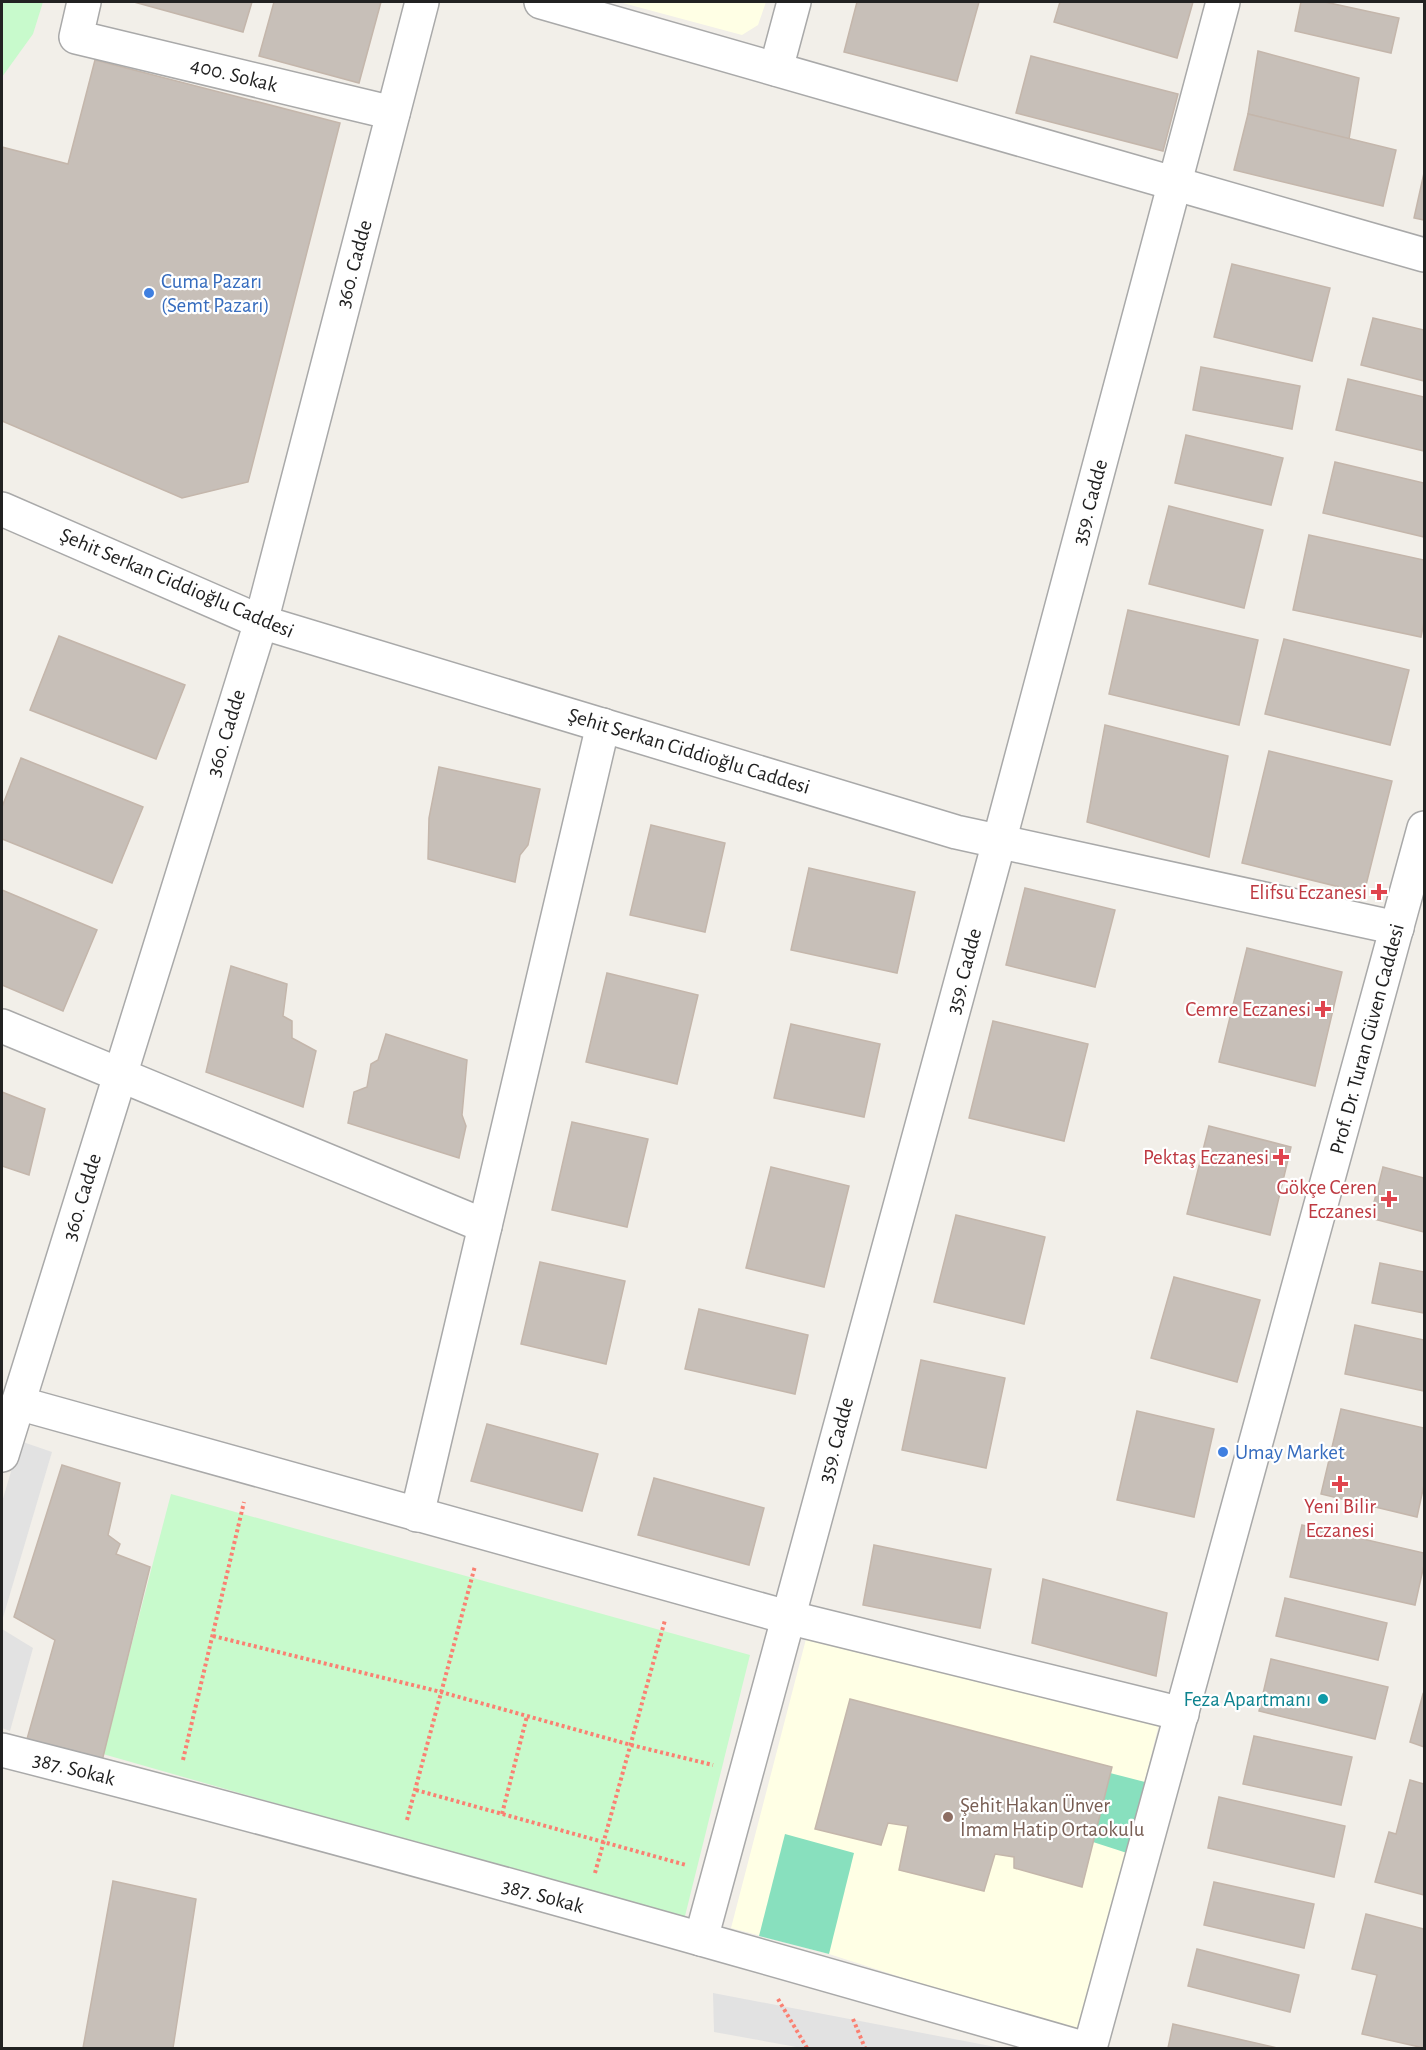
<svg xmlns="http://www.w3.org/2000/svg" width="1426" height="2050" viewBox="0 0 1426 2050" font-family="'Alegreya Sans',sans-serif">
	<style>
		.education { fill: #ffffe5 }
		.park { fill: #c8facc }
		.pitch { fill: #88e0be }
		.parking { fill: #e2e2e2 }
		.building { fill: #c7bfb8; stroke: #c4b6ab; stroke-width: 1.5 }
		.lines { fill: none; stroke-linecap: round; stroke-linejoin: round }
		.minor-casing { stroke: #a9a9a9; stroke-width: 36 }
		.path { stroke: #fa8072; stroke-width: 4; stroke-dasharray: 3 3; stroke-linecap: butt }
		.minor { stroke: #fff; stroke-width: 33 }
		.shop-dot { fill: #3f7fe0; stroke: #fff; stroke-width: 2 }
		.health-dot { fill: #e0444e; stroke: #fff; stroke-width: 2 }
		.culture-dot { fill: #0f9aa8; stroke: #fff; stroke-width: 2 }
		.education-dot { fill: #8d6e63; stroke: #fff; stroke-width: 2 }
		.labels { text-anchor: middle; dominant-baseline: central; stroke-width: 4.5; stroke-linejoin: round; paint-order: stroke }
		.street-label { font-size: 21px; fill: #222; stroke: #fff }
		.shop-label { font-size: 21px; fill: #366cbe; stroke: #fff; text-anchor: start }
		.health-label { font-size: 21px; fill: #be3a42; stroke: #fff; text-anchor: end }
		.culture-label { font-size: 21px; fill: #0d838f; stroke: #fff; text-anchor: end }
		.education-label { font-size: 21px; fill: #785e54; stroke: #fff; text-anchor: start }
	</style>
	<rect width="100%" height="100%" fill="#f2efe9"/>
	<g class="education">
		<polygon points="619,2 766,2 758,25 742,35"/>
		<polygon points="806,1639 1160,1720 1081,2035 829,1954 731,1928"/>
	</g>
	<g class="park">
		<polygon points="2,2 43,2 33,34 2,77"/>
		<polygon points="171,1494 750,1655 684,1920 103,1754"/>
	</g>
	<g class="pitch">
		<polygon points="1110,1773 1145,1782 1127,1853 1093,1842"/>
		<polygon points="785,1834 854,1853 829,1954 759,1936"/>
	</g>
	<g class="parking">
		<polygon points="20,1441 52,1452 2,1621 2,1502"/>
		<polygon points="2,1629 33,1648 10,1731 2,1728"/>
		<polygon points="713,1993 1001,2048 802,2048 714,2032"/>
	</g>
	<g class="building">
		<polygon points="134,2 252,2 243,32"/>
		<polygon points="274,2 381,2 359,83 259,56"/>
		<polygon points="857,2 979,2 957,81 844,52"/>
		<polygon points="1060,2 1193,2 1177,58 1054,22"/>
		<polygon points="1301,2 1325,2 1399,18 1391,53 1295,31"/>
		<polygon points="1258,51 1359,78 1349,139 1248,114"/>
		<polygon points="1031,56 1178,94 1163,151 1016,113"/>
		<polygon points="95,60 340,123 248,482 182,498 2,421 2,147 68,164"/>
		<polygon points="1248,114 1396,150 1383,206 1234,170"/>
		<polygon points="1424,173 1424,220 1414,218"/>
		<polygon points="1232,264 1330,288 1312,361 1214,337"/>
		<polygon points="1373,318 1424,330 1424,381 1361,365"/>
		<polygon points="1201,367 1300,386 1292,429 1193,410"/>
		<polygon points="1348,379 1424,397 1424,451 1336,430"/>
		<polygon points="1186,435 1283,458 1271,505 1175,483"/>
		<polygon points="1335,462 1424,483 1424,537 1323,513"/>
		<polygon points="1169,506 1263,530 1244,608 1149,584"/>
		<polygon points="1309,535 1424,560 1424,622 1421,637 1293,610"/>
		<polygon points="1128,610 1258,640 1239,725 1109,694"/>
		<polygon points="59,636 185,685 156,759 30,710"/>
		<polygon points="1284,639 1409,670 1390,745 1265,714"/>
		<polygon points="1105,725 1228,756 1209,857 1087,822"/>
		<polygon points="1269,751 1392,781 1364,893 1242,863"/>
		<polygon points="21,758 143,807 112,883 2,839 2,807"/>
		<polygon points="439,767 540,789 528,845 520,855 515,882 428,859 429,818"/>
		<polygon points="651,825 725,843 705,932 630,915"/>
		<polygon points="809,868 915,892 897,973 791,950"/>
		<polygon points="1025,888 1115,910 1095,987 1006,965"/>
		<polygon points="2,890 97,930 63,1011 2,985"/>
		<polygon points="1247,948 1342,972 1315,1086 1219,1062"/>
		<polygon points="231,966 287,984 283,1016 292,1021 292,1038 316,1051 303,1107 206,1072"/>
		<polygon points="607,973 698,995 677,1084 586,1062"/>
		<polygon points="993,1021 1088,1044 1064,1141 969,1118"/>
		<polygon points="791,1024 880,1044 864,1117 774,1098"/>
		<polygon points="386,1034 467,1060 462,1115 466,1126 459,1158 348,1123 354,1092 367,1087 371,1064 378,1060"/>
		<polygon points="2,1092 45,1109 29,1175 2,1166"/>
		<polygon points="572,1122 648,1139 627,1227 552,1210"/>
		<polygon points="1209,1126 1291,1147 1270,1235 1187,1214"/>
		<polygon points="771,1167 849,1186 824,1287 746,1268"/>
		<polygon points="1383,1167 1424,1178 1424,1232 1370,1218"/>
		<polygon points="956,1215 1045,1237 1024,1324 934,1302"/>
		<polygon points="540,1262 625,1281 606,1364 521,1344"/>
		<polygon points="1380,1263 1424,1272 1424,1313 1372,1303"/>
		<polygon points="1174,1277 1260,1300 1237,1382 1151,1358"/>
		<polygon points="699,1309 808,1335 795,1394 685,1369"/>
		<polygon points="1355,1325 1424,1340 1424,1391 1345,1374"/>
		<polygon points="921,1360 1005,1378 986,1468 902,1450"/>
		<polygon points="1341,1409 1424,1428 1424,1485 1417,1517 1321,1494"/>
		<polygon points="1137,1411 1214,1429 1194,1517 1117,1500"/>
		<polygon points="487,1424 598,1454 582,1511 471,1481"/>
		<polygon points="62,1465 120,1483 108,1535 120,1544 116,1554 150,1567 101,1765 27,1739 55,1640 14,1617"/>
		<polygon points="654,1478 764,1508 749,1565 638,1535"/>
		<polygon points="1302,1525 1424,1553 1424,1565 1415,1605 1290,1577"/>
		<polygon points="874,1545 991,1569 980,1628 863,1605"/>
		<polygon points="1043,1579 1167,1613 1156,1676 1032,1643"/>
		<polygon points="1285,1598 1387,1623 1378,1660 1276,1636"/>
		<polygon points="1271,1659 1388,1687 1375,1739 1259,1711"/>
		<polygon points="1423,1694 1424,1695 1424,1747 1410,1742"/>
		<polygon points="850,1699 1112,1767 1082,1887 1014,1868 1014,1857 995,1854 984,1891 899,1870 908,1826 888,1823 881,1845 815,1829"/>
		<polygon points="1254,1736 1352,1757 1341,1805 1243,1784"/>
		<polygon points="1410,1780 1424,1784 1424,1895 1375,1882 1389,1832 1396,1834"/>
		<polygon points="1219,1797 1345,1826 1334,1877 1208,1848"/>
		<polygon points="113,1881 196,1899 173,2048 83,2048"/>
		<polygon points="1214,1882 1314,1904 1304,1948 1204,1925"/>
		<polygon points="1366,1914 1424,1929 1424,2048 1362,2034 1377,1975 1352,1969"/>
		<polygon points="1197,1949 1299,1975 1290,2012 1188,1986"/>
		<polygon points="1173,2024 1277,2048 1168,2048"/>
	</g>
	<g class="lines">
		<defs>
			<g id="minor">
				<polyline points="84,2 76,37 393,113"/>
				<polyline points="541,2 1424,255"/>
				<polyline points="776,69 794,2"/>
				<polyline points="2,509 261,622 956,832 1397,928"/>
				<polyline points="2,1026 485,1226"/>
				<polyline points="18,1403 787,1617 1182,1714"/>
				<polyline points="2,1455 261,622 422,2"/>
				<polyline points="417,1515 603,725"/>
				<path d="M 2,1750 C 364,1842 724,1945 1083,2048"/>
				<polyline points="701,1939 999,842 1223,2"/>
				<polyline points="1090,2048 1424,828"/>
			</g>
		</defs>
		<use href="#minor" class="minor-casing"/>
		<g class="path">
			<polyline points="213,1636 441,1692 631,1745 713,1765"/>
			<polyline points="183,1760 244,1502"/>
			<polyline points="416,1790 686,1865"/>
			<polyline points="502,1814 527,1716"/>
			<polyline points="407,1820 475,1566"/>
			<polyline points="595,1873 665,1620"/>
			<polyline points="778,1999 807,2048"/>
			<polyline points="853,2019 865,2048"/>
		</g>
		<use href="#minor" class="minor"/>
	</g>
	<g class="shop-dot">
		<circle cx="149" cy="293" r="6"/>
		<circle cx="1223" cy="1452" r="6"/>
	</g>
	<g class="health-dot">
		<path d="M1376 883h6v6h6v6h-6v6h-6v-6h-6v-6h6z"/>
		<path d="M1320 1000h6v6h6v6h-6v6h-6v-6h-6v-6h6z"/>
		<path d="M1278 1148h6v6h6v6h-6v6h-6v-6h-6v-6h6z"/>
		<path d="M1386 1190h6v6h6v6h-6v6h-6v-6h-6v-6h6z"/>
		<path d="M1337 1475h6v6h6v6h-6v6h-6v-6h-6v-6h6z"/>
	</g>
	<circle class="culture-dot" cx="1323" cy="1699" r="6"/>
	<circle class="education-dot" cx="948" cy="1817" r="6"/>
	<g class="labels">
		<g class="street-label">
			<text transform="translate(234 75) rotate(14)">400. Sokak</text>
			<text transform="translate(354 264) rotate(-75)">360. Cadde</text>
			<text transform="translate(1090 502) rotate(-75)">359. Cadde</text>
			<text transform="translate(177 583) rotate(23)">Şehit Serkan Ciddioğlu Caddesi</text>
			<text transform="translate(226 733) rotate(-73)">360. Cadde</text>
			<text transform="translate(689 751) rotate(17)">Şehit Serkan Ciddioğlu Caddesi</text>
			<text transform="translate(964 971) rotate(-75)">359. Cadde</text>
			<text transform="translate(1367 1039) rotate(-75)">Prof. Dr. Turan Güven Caddesi</text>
			<text transform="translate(82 1197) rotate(-73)">360. Cadde</text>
			<text transform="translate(836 1440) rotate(-75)">359. Cadde</text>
			<text transform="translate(74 1769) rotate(14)">387. Sokak</text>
			<text transform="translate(543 1896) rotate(15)">387. Sokak</text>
		</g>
		<g class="shop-label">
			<text x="161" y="281">Cuma Pazarı<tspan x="161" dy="24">(Semt Pazarı)</tspan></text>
			<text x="1235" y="1452">Umay Market</text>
		</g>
		<g class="health-label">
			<text x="1367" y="892">Elifsu Eczanesi</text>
			<text x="1311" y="1009">Cemre Eczanesi</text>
			<text x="1269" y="1157">Pektaş Eczanesi</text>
			<text x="1377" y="1187">Gökçe Ceren<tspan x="1377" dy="24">Eczanesi</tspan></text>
			<text x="1340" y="1506" text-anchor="middle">Yeni Bilir<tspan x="1340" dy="24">Eczanesi</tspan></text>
		</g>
		<g class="culture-label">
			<text x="1311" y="1699">Feza Apartmanı</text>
		</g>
		<g class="education-label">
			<text x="960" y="1805">Şehit Hakan Ünver<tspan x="960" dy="24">İmam Hatip Ortaokulu</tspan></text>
		</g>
	</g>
	<rect width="1426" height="2050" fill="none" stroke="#222222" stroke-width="6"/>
</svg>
